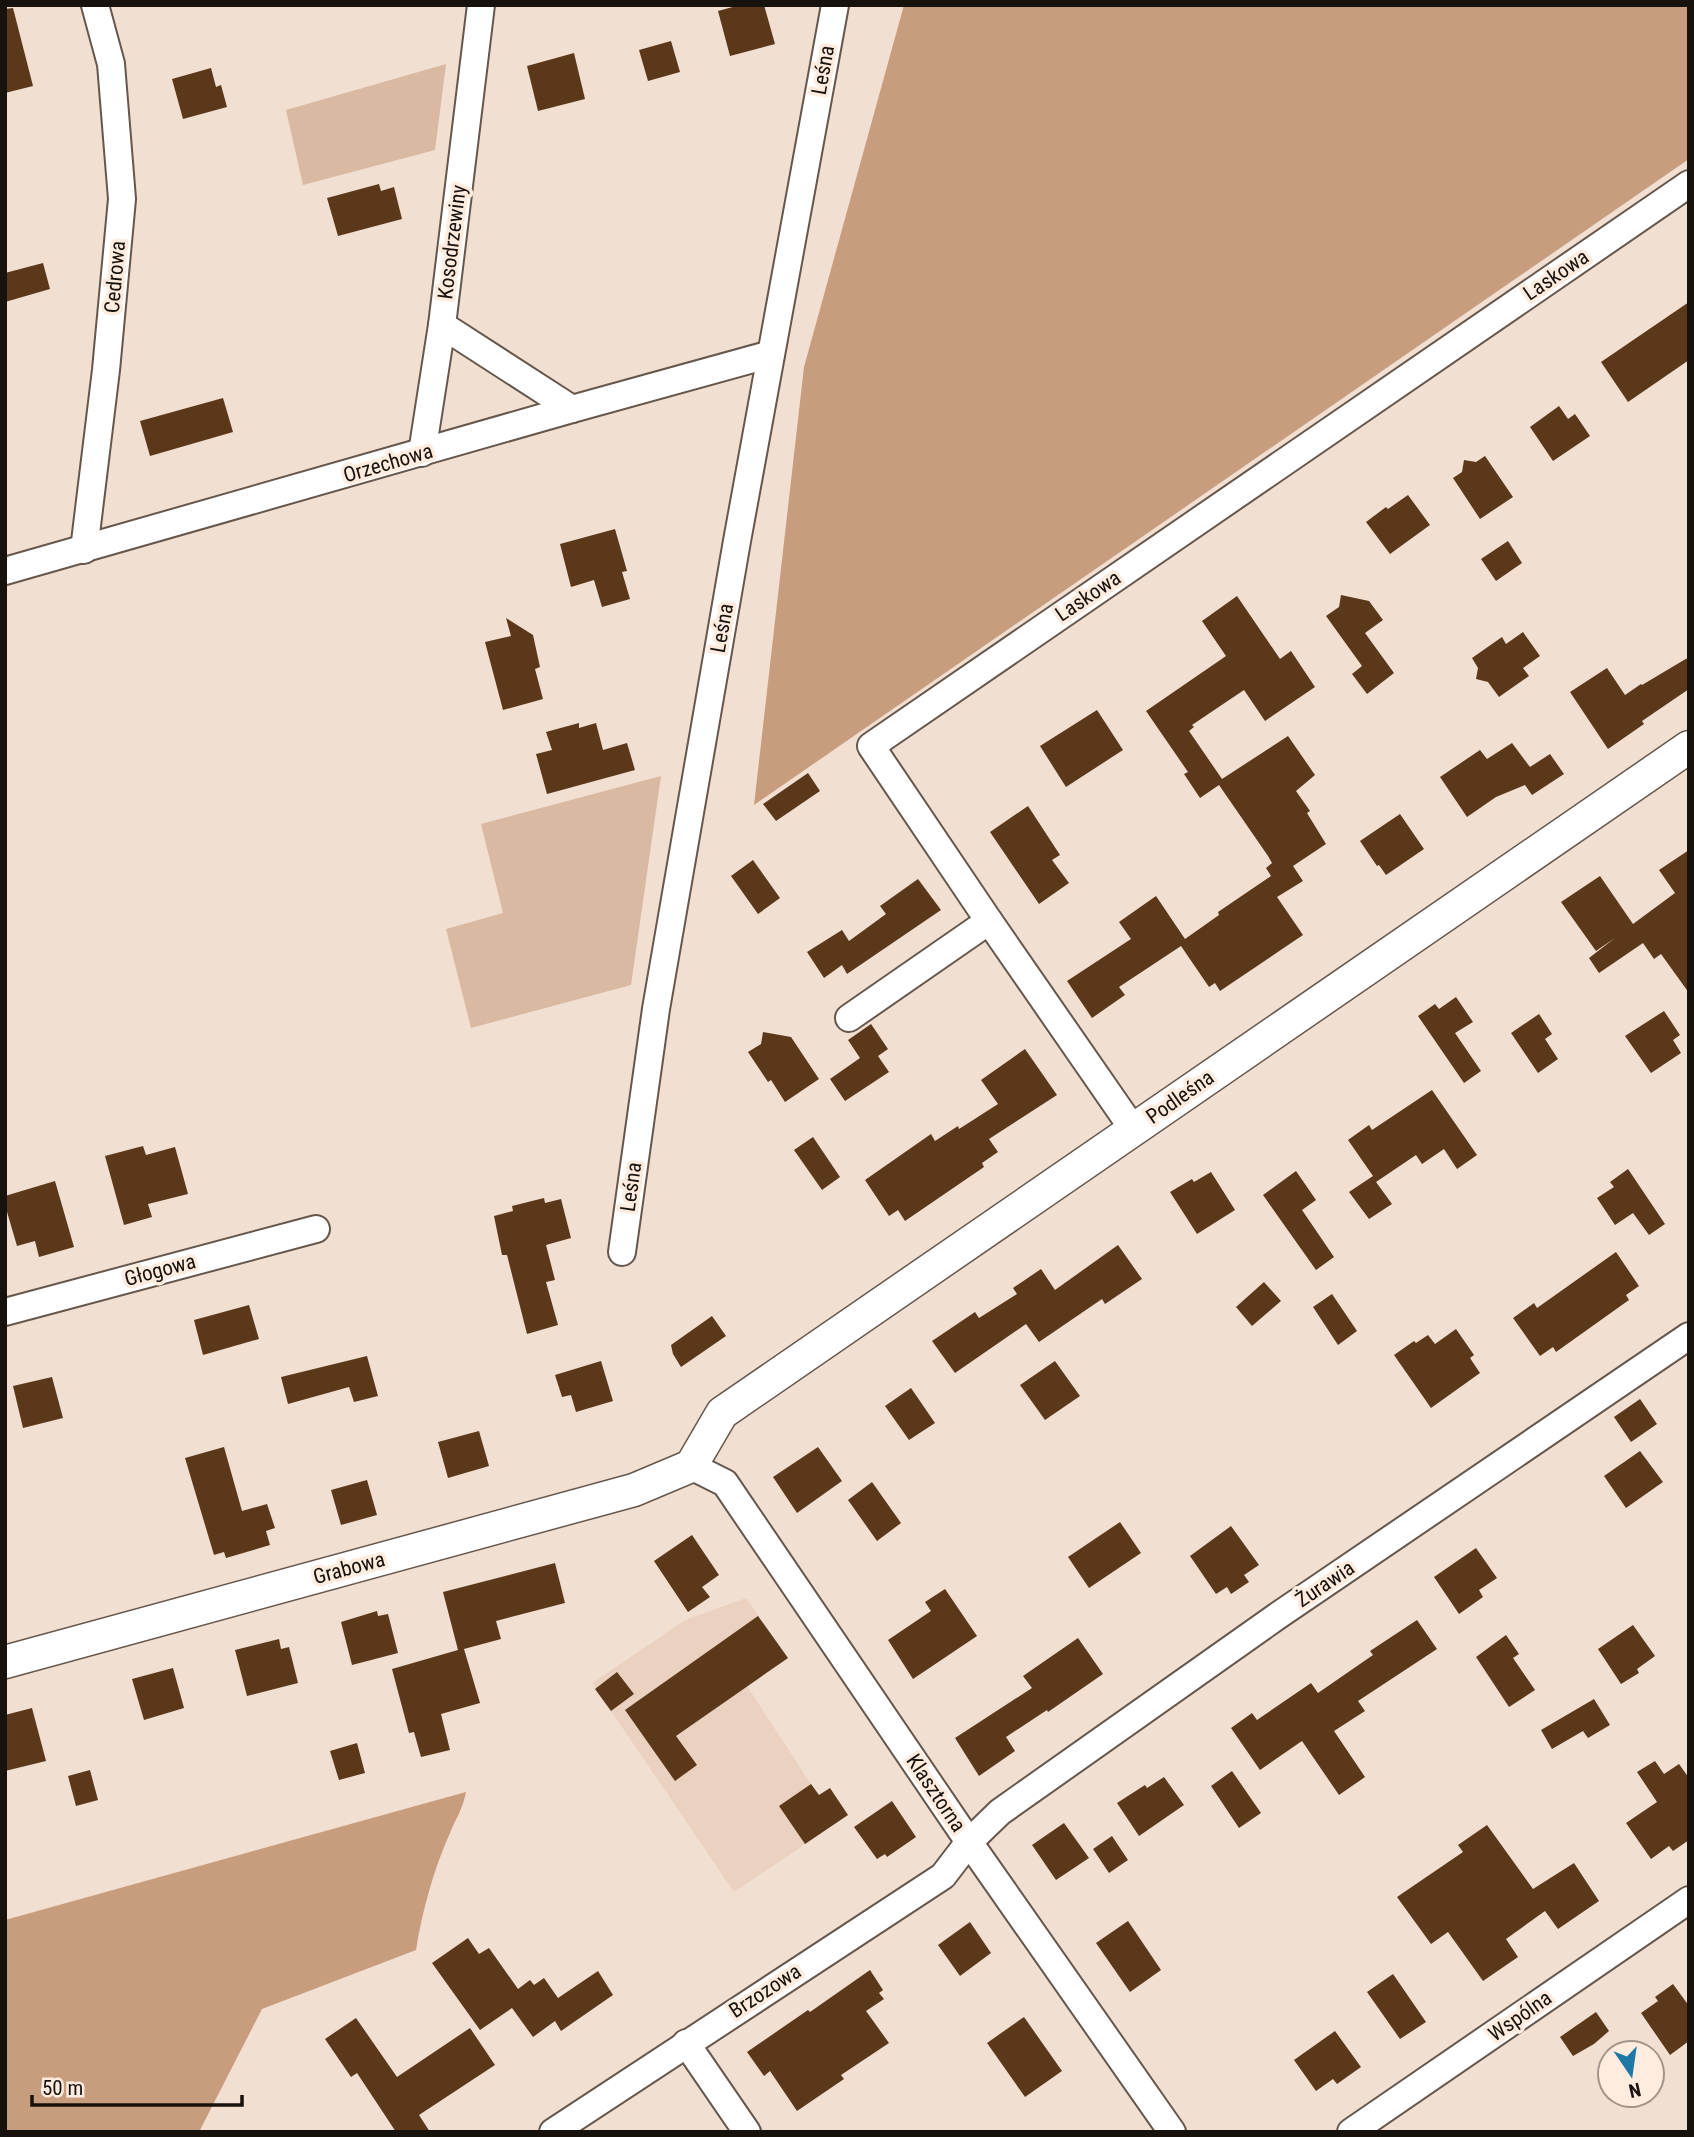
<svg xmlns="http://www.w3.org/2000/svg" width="1694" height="2137" viewBox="0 0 1694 2137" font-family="'Roboto Condensed',sans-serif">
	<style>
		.built { fill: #ebd2c0 }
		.green { fill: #dab9a2 }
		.forest { fill: #c89d7e }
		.building { fill: #5c381b }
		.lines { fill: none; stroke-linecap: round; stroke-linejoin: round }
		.minor-casing { stroke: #66574c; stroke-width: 30 }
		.tertiary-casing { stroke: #66574c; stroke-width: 35 }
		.minor { stroke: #fff; stroke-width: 26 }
		.tertiary { stroke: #fff; stroke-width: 32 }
		.labels { text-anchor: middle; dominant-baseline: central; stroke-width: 7; stroke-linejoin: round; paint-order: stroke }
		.street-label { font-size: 21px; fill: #18120d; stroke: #ffecdf }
	</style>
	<rect width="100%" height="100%" fill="#f1dfd2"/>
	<polygon class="built" points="746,1598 788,1658 747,1686 811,1784 796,1795 822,1833 734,1892 592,1683 685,1620"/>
	<g class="green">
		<polygon points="446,64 435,150 303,185 286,110"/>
		<polygon points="661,776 631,985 471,1028 446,929 503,913 481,824"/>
	</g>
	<g class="forest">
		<polygon points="904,5 1689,5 1689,159 754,805 804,367"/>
		<path d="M 466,1792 C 462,1811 457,1816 450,1833 C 434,1868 422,1912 416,1950 L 262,2009 L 199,2132 L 5,2132 L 5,1920 Z"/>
	</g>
	<g class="building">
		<polygon points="740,5 764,5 775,44 730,56 718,11"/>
		<polygon points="13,8 33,86 5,93 5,9"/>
		<polygon points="671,41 680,72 648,81 639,50"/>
		<polygon points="574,53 585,99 538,111 527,66"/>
		<polygon points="211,68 216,87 221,85 227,107 183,119 172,79"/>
		<polygon points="379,184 381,191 394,187 402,219 338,236 327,198"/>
		<polygon points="43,263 50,289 5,302 5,273"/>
		<polygon points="1689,302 1689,360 1628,402 1601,362"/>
		<polygon points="223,398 233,432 150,456 140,421"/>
		<polygon points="1559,406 1568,419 1575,414 1590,436 1553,461 1530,427"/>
		<polygon points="1485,456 1513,497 1480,519 1453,478 1462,472 1464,460 1476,462"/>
		<polygon points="1408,495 1430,525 1390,554 1366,522 1386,507 1388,509"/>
		<polygon points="615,529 627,571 622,572 630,599 602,607 594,580 571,587 560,544"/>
		<polygon points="1508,541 1522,563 1496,581 1481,559"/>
		<polygon points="1341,595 1369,601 1383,620 1365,633 1394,673 1367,694 1352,674 1362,666 1326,616 1339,607"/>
		<polygon points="1237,596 1280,659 1291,651 1315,687 1265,721 1244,690 1192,725 1194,727 1189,731 1222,779 1288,736 1315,775 1296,791 1310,811 1307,813 1326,844 1293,866 1303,881 1277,897 1303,935 1220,991 1215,983 1209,987 1181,946 1119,987 1125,995 1092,1018 1067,981 1131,939 1119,922 1156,896 1185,939 1219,915 1218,912 1271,876 1266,868 1272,863 1268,856 1219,785 1200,798 1184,774 1188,772 1146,711 1226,656 1202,621"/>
		<polygon points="506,618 533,635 540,667 535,669 543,699 503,710 485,642 511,636"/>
		<polygon points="1523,632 1540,656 1523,668 1529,676 1499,697 1488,682 1476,679 1478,668 1472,658 1502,637 1506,644"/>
		<polygon points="1689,657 1689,689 1642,721 1644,724 1608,749 1570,692 1607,668 1625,695 1641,684 1642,685"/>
		<polygon points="1097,710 1123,750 1066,787 1040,746"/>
		<polygon points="579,723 579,728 596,723 603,750 627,743 635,770 547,794 536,754 552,750 546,732"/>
		<polygon points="1512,743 1530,767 1550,754 1564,774 1532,795 1525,785 1496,797 1467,817 1440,777 1480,750 1487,759"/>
		<polygon points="808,773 820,791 776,821 763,804"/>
		<polygon points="1028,806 1060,855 1052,860 1069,883 1039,904 990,832"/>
		<polygon points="1400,814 1424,849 1386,875 1379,865 1377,866 1360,841"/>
		<polygon points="1689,850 1689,993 1661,954 1654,959 1643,943 1599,973 1589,958 1615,938 1596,951 1561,902 1600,876 1633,924 1675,893 1659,870"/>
		<polygon points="753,860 780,898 758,914 731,876"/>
		<polygon points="918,879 941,910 847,974 842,965 824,978 807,952 842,930 849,941 886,914 880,906"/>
		<polygon points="1456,997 1473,1022 1455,1033 1481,1071 1464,1083 1418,1016 1435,1004 1439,1009"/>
		<polygon points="1664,1011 1680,1035 1673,1040 1681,1053 1651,1073 1625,1036"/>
		<polygon points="1539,1014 1552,1034 1545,1039 1558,1059 1538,1073 1511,1033"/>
		<polygon points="871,1024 888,1049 878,1056 889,1072 845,1101 830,1079 860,1058 848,1040"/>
		<polygon points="763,1032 791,1037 819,1079 785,1102 771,1080 768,1082 748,1052 761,1044"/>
		<polygon points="1025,1049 1057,1095 989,1139 998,1152 982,1163 984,1167 905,1221 898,1210 889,1216 865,1180 931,1134 935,1141 958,1126 959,1129 998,1104 981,1080"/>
		<polygon points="1432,1090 1477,1155 1457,1169 1444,1149 1422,1164 1416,1155 1376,1182 1392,1204 1369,1219 1349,1192 1373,1176 1348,1140 1369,1125 1372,1130"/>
		<polygon points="813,1137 840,1177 822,1190 794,1150"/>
		<polygon points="143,1146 146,1155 175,1147 188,1194 148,1204 152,1217 124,1225 105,1156"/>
		<polygon points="1628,1169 1665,1224 1649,1235 1633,1213 1615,1225 1597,1198 1614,1187 1610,1182"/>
		<polygon points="1296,1171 1316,1200 1302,1210 1334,1257 1316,1270 1263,1195"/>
		<polygon points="1211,1172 1235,1210 1197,1234 1170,1192 1192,1179 1194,1182"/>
		<polygon points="55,1181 74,1247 39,1257 35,1241 17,1246 5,1205 5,1196"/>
		<polygon points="544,1198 545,1203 561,1199 571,1238 546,1245 555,1280 546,1282 558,1325 527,1334 507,1255 502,1255 494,1216 513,1211 512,1206"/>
		<polygon points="1118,1245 1142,1279 1105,1304 1102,1299 1039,1342 1026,1324 955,1373 932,1341 975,1312 979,1318 1017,1294 1013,1288 1041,1269 1055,1290"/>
		<polygon points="1616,1252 1639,1286 1626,1295 1629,1300 1556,1352 1553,1347 1540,1356 1513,1318 1534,1303 1537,1308"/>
		<polygon points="1264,1282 1281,1301 1252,1326 1236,1307"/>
		<polygon points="1332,1294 1357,1331 1338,1345 1313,1307"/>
		<polygon points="249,1305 259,1339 203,1355 194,1320"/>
		<polygon points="712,1316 726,1336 681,1367 673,1354 671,1345"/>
		<polygon points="1456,1329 1474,1355 1470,1358 1480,1373 1431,1408 1394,1355 1414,1341 1416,1343 1428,1335 1435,1344"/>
		<polygon points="367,1356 378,1396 354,1402 349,1387 288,1404 281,1377"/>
		<polygon points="601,1361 613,1401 576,1412 571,1395 562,1397 555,1375"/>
		<polygon points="1055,1361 1080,1396 1045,1420 1020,1385"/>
		<polygon points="52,1377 63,1418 23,1428 13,1386"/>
		<polygon points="911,1388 935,1423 909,1440 885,1406"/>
		<polygon points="1640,1399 1657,1424 1631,1442 1614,1417"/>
		<polygon points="479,1431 489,1466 448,1478 438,1442"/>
		<polygon points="224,1447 242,1511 267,1504 275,1528 266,1531 270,1545 226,1558 224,1552 214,1555 185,1458"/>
		<polygon points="818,1447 842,1481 797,1513 773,1477"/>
		<polygon points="1640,1451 1663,1482 1626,1508 1604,1476"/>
		<polygon points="367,1480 377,1515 341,1525 331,1490"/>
		<polygon points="872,1482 901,1523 877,1541 848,1500"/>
		<polygon points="1120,1522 1141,1553 1089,1588 1068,1557"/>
		<polygon points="1231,1526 1259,1565 1244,1575 1249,1582 1231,1594 1227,1587 1216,1594 1190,1556"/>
		<polygon points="692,1535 719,1575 702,1587 710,1597 688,1612 654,1561"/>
		<polygon points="1476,1548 1497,1578 1479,1590 1483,1597 1459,1614 1434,1577"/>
		<polygon points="555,1563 565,1603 496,1621 501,1639 464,1649 480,1703 441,1714 450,1750 421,1757 414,1732 409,1733 392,1669 458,1650 443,1592"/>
		<polygon points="945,1589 977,1636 913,1679 888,1640 931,1611 925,1602"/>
		<polygon points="377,1611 378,1616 388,1614 398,1653 352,1665 341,1622"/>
		<polygon points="758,1616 788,1658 676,1736 697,1765 675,1781 625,1710"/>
		<polygon points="1417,1620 1437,1649 1358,1701 1365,1711 1334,1731 1365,1777 1339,1795 1302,1741 1260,1770 1231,1728 1252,1713 1257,1720 1311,1683 1318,1693 1373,1655 1370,1651"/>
		<polygon points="1633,1625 1655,1656 1637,1669 1639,1673 1621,1684 1598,1649"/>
		<polygon points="1506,1635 1519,1654 1513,1658 1535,1690 1509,1707 1476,1657"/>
		<polygon points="1078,1638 1103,1674 1048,1712 1047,1710 1006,1737 1015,1751 979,1776 955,1738 1032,1688 1023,1676"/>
		<polygon points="279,1639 281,1649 289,1647 298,1683 247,1696 235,1650"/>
		<polygon points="173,1668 184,1708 144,1720 132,1679"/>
		<polygon points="617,1672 634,1694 611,1711 595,1689"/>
		<polygon points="1594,1699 1610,1725 1588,1738 1583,1731 1552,1749 1541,1730"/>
		<polygon points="32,1708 46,1761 5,1771 5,1715"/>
		<polygon points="357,1743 365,1773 339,1780 330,1751"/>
		<polygon points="1655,1761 1664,1774 1679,1764 1689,1778 1689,1840 1673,1851 1669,1846 1651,1859 1626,1823 1657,1802 1637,1772"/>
		<polygon points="90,1770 98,1800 76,1806 68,1776"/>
		<polygon points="1232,1771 1261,1813 1239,1828 1211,1786"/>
		<polygon points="1164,1777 1184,1805 1139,1836 1117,1803 1145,1785 1147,1788"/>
		<polygon points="811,1784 819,1795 830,1788 848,1815 805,1844 779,1806"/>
		<polygon points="892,1801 916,1837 887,1857 885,1854 877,1859 854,1827"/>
		<polygon points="1064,1823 1089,1858 1056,1880 1032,1845"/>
		<polygon points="1487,1825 1533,1889 1574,1863 1599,1901 1558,1929 1545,1911 1506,1939 1518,1957 1483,1981 1448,1932 1431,1944 1397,1897 1463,1852 1458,1845"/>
		<polygon points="1112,1836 1128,1860 1109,1873 1093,1849"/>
		<polygon points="1128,1921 1161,1970 1130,1992 1096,1943"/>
		<polygon points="970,1922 991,1953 960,1976 938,1945"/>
		<polygon points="468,1938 479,1954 489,1948 518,1989 530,1980 534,1985 544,1978 558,1998 598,1971 613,1995 561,2031 555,2021 533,2037 512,2008 480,2030 432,1963"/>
		<polygon points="870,1970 883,1990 879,1993 884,1999 866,2011 889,2043 841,2075 844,2079 797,2111 770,2071 764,2076 747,2052 808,2010 810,2012"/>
		<polygon points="1393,1974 1426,2022 1400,2039 1367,1992"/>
		<polygon points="1673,1984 1689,2006 1689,2041 1670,2055 1641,2013 1658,2001 1655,1997"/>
		<polygon points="1596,2012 1609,2031 1594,2044 1573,2056 1560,2037"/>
		<polygon points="1024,2017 1062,2071 1025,2097 987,2043"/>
		<polygon points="356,2018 397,2077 470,2028 495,2065 419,2115 430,2132 396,2132 357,2073 351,2077 325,2039"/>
		<polygon points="1335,2031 1361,2067 1337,2084 1333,2079 1316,2091 1294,2060"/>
	</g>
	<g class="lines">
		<defs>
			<g id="minor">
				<polyline points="481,5 442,325 572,409"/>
				<polyline points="422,453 442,325"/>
				<polyline points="84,550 106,370 122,199 111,64 95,5"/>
				<polyline points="5,571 572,409 771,354"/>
				<polyline points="849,1018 989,921"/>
				<polyline points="1133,1129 989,921 871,746 1689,184"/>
				<polyline points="622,1252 656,1009 737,541 835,5"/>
				<polyline points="5,1312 316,1229"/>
				<polyline points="691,1466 725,1483 969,1842 1172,2132"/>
				<polyline points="686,2043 747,2132"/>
				<polyline points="553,2132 943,1876 969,1842 1000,1812 1276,1617 1689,1336"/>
				<polyline points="1351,2132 1689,1900"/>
			</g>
			<polyline id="tertiary" points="5,1662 634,1490 691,1466 722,1413 1689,747"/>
		</defs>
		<use href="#minor" class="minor-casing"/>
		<use href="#tertiary" class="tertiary-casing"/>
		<use href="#minor" class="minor"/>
		<use href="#tertiary" class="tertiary"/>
	</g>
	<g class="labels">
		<g class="street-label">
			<text transform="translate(823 70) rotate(-80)">Leśna</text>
			<text transform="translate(452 242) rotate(-83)">Kosodrzewiny</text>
			<text transform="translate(1556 275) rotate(-34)">Laskowa</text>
			<text transform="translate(115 277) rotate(-85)">Cedrowa</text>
			<text transform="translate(388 463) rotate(-16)">Orzechowa</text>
			<text transform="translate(1088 596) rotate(-34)">Laskowa</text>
			<text transform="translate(722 628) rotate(-80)">Leśna</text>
			<text transform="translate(1180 1097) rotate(-35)">Podleśna</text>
			<text transform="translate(631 1187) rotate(-82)">Leśna</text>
			<text transform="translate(160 1270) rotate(-15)">Głogowa</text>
			<text transform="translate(349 1568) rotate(-15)">Grabowa</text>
			<text transform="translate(1325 1584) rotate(-34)">Żurawia</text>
			<text transform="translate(936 1793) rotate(56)">Klasztorna</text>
			<text transform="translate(765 1991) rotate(-33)">Brzozowa</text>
			<text transform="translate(1520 2016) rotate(-35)">Wspólna</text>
		</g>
	</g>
	<rect width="1694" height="2137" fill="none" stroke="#18120d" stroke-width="14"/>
	<g transform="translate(1631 2074) rotate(167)"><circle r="33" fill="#ffecdf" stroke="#a3958b" stroke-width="2"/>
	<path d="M0-5L12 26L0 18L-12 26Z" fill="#1f77a6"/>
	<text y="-10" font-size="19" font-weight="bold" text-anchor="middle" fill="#18120d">N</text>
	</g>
	<path d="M32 2095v10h210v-10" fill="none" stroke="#18120d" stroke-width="3.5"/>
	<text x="42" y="2095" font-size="21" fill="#18120d" stroke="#ffecdf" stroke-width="5" paint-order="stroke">50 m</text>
</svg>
